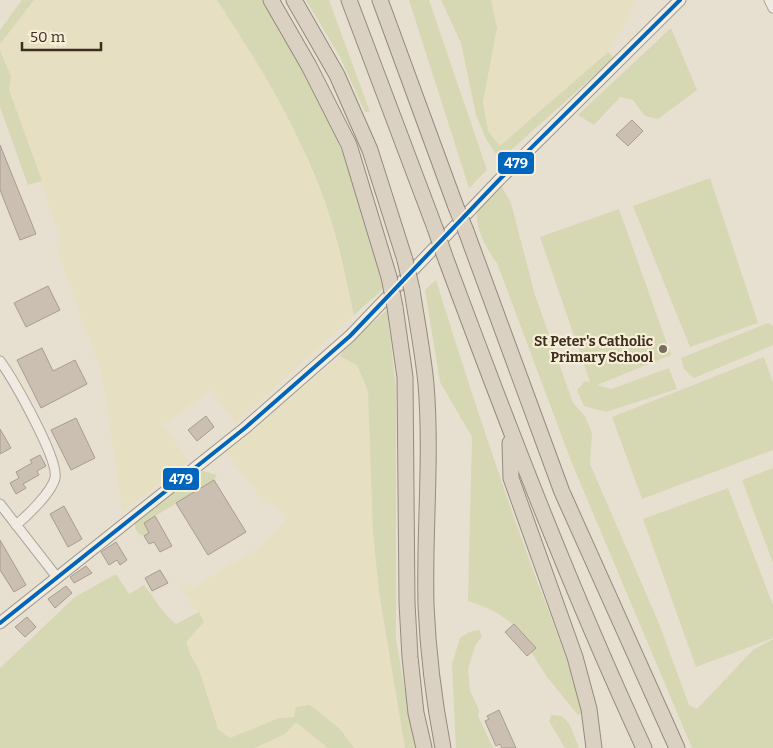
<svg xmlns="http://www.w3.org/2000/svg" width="773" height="748" viewBox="0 0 773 748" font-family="Bitter,serif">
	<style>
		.farmland { fill: #e6dfc2 }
		.green { fill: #d6d7b3 }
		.building { fill: #cbbfb2; stroke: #a89c90 }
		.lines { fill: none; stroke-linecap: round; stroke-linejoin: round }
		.street-casing { stroke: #ada599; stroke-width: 11 }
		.secondary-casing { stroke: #9c958a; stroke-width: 13 }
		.highway-casing { stroke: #928b80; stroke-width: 17 }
		.street { stroke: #efebe3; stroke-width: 9 }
		.secondary { stroke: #efebe3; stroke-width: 11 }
		.highway { stroke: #dad1c2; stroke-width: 15 }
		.highway-bridge-casing { stroke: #928b80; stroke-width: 17; stroke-linecap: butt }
		.highway-bridge { stroke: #dad1c2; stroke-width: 15 }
		.bus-1-casing { stroke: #f7eed8; stroke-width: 8 }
		.bus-1 { stroke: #0065bd; stroke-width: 4 }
		.poi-dot { fill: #786c5e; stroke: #f7eed8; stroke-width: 2 }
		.labels { text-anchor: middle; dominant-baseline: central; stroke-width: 4.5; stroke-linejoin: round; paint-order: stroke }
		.poi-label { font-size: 14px; font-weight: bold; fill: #3d2e20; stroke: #f7eed8; text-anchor: end }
		.line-badge { stroke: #f7eed8; stroke-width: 2 }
		.badge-label { font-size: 14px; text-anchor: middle; font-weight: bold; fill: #fff }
	</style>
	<rect width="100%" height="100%" fill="#e7e0d1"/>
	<g class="farmland">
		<polygon points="34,0 217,0 256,59 302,143 332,223 354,315 236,423 211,390 163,425 189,461 124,511 122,509 102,374 58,253 60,236 9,90 11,76 0,51 0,44"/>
		<polygon points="491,0 638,0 608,52 500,146 488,131 483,102 497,28"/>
		<polygon points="340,356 357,365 368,391 373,532 379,592 405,748 354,748 340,729 294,717 279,718 230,738 218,729 199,670 190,654 186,642 204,622 181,588 187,582 193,588 260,547 286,519 277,505 265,503 226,452"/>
		<polygon points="296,722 328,748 255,748 285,734"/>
	</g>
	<g class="green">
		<polygon points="22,0 34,0 0,44 0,30"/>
		<path d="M 217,0 L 262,0 C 305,57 338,136 361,203 C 370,231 375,260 383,289 L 354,315 C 347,285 341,253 332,223 C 307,142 263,70 217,0 Z"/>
		<polygon points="306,0 329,0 370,112 365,112 340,57"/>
		<polygon points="409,0 429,0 487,170 469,188"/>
		<polygon points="441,0 491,0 497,28 483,102 488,131 500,146 608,52 614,58 500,160 486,139 476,115 461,43"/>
		<polygon points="671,28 697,90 658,119 645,116 633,100 620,97 594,125 578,115"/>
		<polygon points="0,51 11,76 9,90 42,181 28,185 0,107"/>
		<polygon points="710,178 758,323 690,347 633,206"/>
		<path d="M 502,187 L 511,203 L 535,295 L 573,403 L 585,416 L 592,433 L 590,464 L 658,621 L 689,705 L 697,709 L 753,650 L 773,639 L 773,748 L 692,748 L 571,461 L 497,263 C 488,252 471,222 479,209 C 484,201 495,194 502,187 Z"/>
		<polygon points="619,209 671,355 597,385 611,389 669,368 677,389 606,412 584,406 577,390 585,381 590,382 540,237"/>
		<path d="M 436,280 C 464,370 493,459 525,548 C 544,603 569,656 582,713 L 578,715 L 547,677 L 531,652 L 536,648 C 512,622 502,612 468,601 L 472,437 L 440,382 L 425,290 Z"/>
		<polygon points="387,310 396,388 396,639 415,748 405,748 379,592 373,532 368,391 357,365 340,356 347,345"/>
		<polygon points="768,323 773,326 773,345 694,378 684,369 681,358"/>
		<polygon points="764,357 773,383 773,450 642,499 612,417"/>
		<polygon points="773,468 773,563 742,480"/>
		<polygon points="203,471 217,475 214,480 144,523 149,533 144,536 139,534 135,528 135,519 191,474"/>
		<polygon points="728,488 773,605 773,638 696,667 643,519"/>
		<path d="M 116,574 L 129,594 L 144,585 C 154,597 164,616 176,624 L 199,612 L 204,622 L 186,642 L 190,654 L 199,670 L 218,729 L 230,738 L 279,718 L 294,717 L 296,707 L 310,705 L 340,729 L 354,748 L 328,748 L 296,722 L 285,734 L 255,748 L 0,748 L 0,668 L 75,597 Z"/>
		<polygon points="479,630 482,636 475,646 468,669 470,691 479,710 478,716 493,748 456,748 452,664 460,638 469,632"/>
		<polygon points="551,715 562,716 570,725 579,748 565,748 549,721"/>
	</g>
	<g class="building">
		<polygon points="632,120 643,131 628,146 616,135"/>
		<polygon points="0,145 36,234 20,240 0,190"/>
		<polygon points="48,286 60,310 26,327 14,303"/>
		<polygon points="42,348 53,371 75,360 87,384 41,408 17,360"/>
		<polygon points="206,416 214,427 197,441 188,430"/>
		<polygon points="76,418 95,458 71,470 51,430"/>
		<polygon points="0,429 11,448 0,454"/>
		<polygon points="40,455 46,466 37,471 39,475 23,484 26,488 16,494 10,483 19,478 16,472 32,463 30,460"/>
		<polygon points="214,480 246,532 208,555 176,503"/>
		<polygon points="64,506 82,539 68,547 50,514"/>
		<polygon points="155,516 172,546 160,552 154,542 149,544 144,536 149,533 144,523"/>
		<polygon points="0,540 26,585 14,592 0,570"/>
		<polygon points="116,542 127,560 120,565 117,560 109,565 101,552"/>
		<polygon points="86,566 92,573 74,583 70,577"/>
		<polygon points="160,570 168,583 152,591 145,578"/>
		<polygon points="66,586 72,593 55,608 48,599"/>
		<polygon points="27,617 36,627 25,637 15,627"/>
		<polygon points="514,624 536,648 527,656 505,632"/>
		<polygon points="499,710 516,748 502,748 500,744 496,746 485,721 489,719 487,716"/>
	</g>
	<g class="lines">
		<defs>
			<g id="street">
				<polyline points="769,0 773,8"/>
				<path d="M 0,361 C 13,379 59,459 55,478 C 52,492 27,516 16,525"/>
				<polyline points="0,504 56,576"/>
			</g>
			<polyline id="secondary" points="0,623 245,428 350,336 500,179 680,0"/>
			<g id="highway">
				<polyline points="271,0 309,66 349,145 389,277"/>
				<polyline points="294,0 337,75 370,150 405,260"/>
				<polyline points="349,0 435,228"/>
				<polyline points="380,0 456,207"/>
				<polyline points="466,231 562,492 677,748"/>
				<path d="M 444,254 C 506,421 569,586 644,748"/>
				<path d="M 412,290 C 417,322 423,353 426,384 C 432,458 424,531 426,605 C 428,653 434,701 443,748"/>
				<polyline points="395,307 405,377 407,603 410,657 416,713 424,748"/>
				<polyline points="510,443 511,478 575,657 589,709 594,748"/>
			</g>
		</defs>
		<use href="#street" class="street-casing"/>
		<use href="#secondary" class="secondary-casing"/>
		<use href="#highway" class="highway-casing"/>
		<use href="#street" class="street"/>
		<use href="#secondary" class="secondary"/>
		<use href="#highway" class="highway"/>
		<defs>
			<g id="highway-bridge">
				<polyline points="456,207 466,231"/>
				<polyline points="435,228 444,254"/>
				<polyline points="405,260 412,290"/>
				<polyline points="389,277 395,307"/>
			</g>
		</defs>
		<use href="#highway-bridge" class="highway-bridge-casing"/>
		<use href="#highway-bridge" class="highway-bridge"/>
		<defs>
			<polyline id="bus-1" points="0,623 245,428 350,336 500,179 680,0"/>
		</defs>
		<use href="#bus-1" class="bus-1-casing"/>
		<use href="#bus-1" class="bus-1"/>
	</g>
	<circle class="poi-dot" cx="663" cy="349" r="5"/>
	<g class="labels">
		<g class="poi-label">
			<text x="653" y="341">St Peter's Catholic<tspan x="653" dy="16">Primary School</tspan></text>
		</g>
	</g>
	<g class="line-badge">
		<rect x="497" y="151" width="38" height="24" rx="5" fill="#0065bd"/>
		<rect x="162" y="467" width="38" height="24" rx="5" fill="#0065bd"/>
	</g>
	<g class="badge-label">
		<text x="516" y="168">479</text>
		<text x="181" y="484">479</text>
	</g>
	<path d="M22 42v8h79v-8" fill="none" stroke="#3d2e20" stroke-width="2.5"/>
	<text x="30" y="42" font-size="15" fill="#3d2e20" stroke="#f7eed8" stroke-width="4" paint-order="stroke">50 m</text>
</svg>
